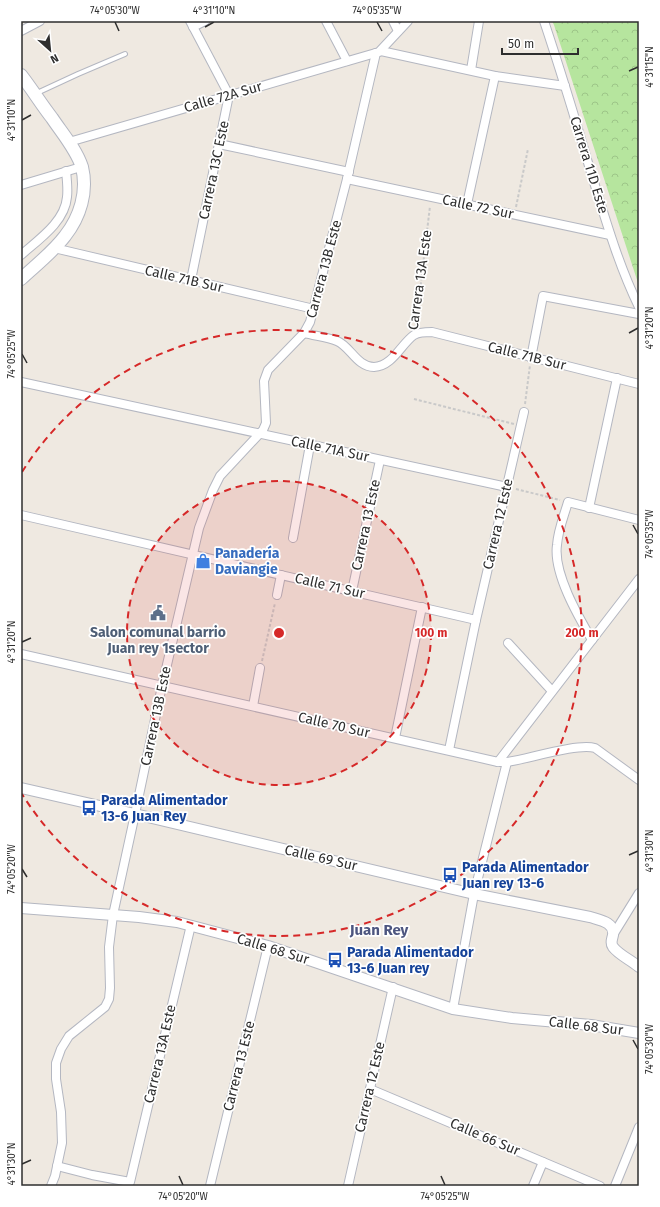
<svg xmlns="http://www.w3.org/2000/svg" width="660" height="1207" viewBox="0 0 660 1207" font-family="'Fira Sans',sans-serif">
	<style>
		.forest { fill: url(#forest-crowns) }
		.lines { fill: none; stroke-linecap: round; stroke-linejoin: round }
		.service-casing { stroke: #b4b7c1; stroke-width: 6 }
		.minor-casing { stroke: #b4b7c1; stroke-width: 10 }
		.tertiary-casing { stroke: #b4b7c1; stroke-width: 12 }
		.secondary-casing { stroke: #b4b7c1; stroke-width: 14 }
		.path { stroke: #c9c9c9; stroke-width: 2; stroke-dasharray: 3 2; stroke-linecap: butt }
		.service { stroke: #fff; stroke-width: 4 }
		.minor { stroke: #fff; stroke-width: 8 }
		.tertiary { stroke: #fff; stroke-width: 10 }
		.secondary { stroke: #fff; stroke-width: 12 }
		.ticks { fill: none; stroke: #2e2e2e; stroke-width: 1.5 }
		.ring { fill: none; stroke: #d62828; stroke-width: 2; stroke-dasharray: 7 5 }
		.labels { text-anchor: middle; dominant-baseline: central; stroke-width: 3.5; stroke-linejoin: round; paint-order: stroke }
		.street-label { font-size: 14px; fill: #2e2e2e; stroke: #fff }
		.shop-label { font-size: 14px; font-weight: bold; fill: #366cbe; stroke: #fff; text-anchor: start }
		.service-label { font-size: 14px; font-weight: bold; fill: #4e5e75; stroke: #fff }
		.transit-label { font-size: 14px; font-weight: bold; fill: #164399; stroke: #fff; text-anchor: start }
		.neighbourhood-label { font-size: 15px; font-weight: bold; fill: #4d5680; stroke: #fff }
		.centre { fill: #d62828; stroke: #fff; stroke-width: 2 }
		.ring-label { font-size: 12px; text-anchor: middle; font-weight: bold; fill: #d62828; stroke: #fff; stroke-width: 3.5; stroke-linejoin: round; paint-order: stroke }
		.neatline { fill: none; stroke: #2e2e2e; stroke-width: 1.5 }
		.ticks-label { font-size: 10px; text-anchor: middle; fill: #2e2e2e }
	</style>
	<defs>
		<pattern id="forest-crowns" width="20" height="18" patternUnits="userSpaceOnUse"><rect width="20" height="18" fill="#b6e59e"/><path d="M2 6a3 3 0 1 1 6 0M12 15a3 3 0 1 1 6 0" fill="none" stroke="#9dc588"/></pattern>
	</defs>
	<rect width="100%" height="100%" fill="#efe9e1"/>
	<polygon class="forest" points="552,21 639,21 639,286 554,25"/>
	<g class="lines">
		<defs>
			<polyline id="service" points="37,93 78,74 125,54"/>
			<g id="minor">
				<polyline points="190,21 229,95 191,280"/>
				<polyline points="326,21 347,61"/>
				<polyline points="393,21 398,31"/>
				<path d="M 544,21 C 560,69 575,118 589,166 C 604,214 617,262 639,307"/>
				<polyline points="193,27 205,21"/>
				<polyline points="21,31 40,21"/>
				<polyline points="381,51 495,76 565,86"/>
				<polyline points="471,70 479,21"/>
				<polyline points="69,142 379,52 408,21"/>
				<polyline points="219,144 349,172"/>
				<polyline points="347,179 610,235"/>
				<polyline points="21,185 81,167"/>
				<polyline points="467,204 495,76"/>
				<polyline points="54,248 314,309"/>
				<path d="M 21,255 C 38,240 65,222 67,197 C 68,189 67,180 66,171"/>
				<path d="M 304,333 C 315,336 327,337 337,341 C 350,346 357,367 374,367 C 393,366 401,344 414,335 C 419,332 426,332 432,332 L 639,384"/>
				<polyline points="531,358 543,296 639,314"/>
				<polyline points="21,382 507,487"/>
				<polyline points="589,508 617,378"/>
				<polyline points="21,515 476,620"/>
				<polyline points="293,538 310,445"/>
				<polyline points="352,591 380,460"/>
				<polyline points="277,595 281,575"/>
				<path d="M 592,640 C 578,616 553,573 557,545 C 558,530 564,516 568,502 L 639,520"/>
				<polyline points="508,643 552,691"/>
				<path d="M 21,654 L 498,762 L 507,762 C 528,759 577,743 595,748 L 639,780"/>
				<polyline points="253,706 260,668"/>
				<polyline points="395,738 422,607"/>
				<polyline points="449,750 476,620 524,412"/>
				<polyline points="498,762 639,579"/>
				<polyline points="613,935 639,893"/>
				<polyline points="453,1009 474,894 507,762"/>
				<polyline points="370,1089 600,1186"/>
				<polyline points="57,1166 92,1175 130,1182 191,925"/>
				<polyline points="51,1186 55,1176 62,1143 61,1112 56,1079 56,1063 61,1049 69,1036 105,1007 109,999 110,988 109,947 113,915 135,814 162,686 199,528 213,490 220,476 263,430 266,423 264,381 268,370 304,333 310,322 347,179 376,53"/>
				<polyline points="210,1186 268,946"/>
				<polyline points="348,1186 393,987"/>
				<polyline points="533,1186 543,1162"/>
				<polyline points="615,1186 639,1127"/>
			</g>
			<g id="tertiary">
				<path d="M 21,788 L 135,814 L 474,894 L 590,917 C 599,920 615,922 613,935 C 612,940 610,943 613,947 C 619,955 631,960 639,967"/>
				<polyline points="21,908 139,917 177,922 268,946 453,1009 512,1018 591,1025 639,1033"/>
			</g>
			<path id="secondary" d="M 21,75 C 32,89 41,104 52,118 C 62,133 76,149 82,167 C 88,192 80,217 65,236 C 53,252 36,265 21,279"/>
		</defs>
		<use href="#service" class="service-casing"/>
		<use href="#minor" class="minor-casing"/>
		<use href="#tertiary" class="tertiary-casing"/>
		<use href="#secondary" class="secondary-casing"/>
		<g class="path">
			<polyline points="516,207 528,149"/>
			<polyline points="416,325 430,206"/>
			<polyline points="414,399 514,424"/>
			<polyline points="525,404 530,365"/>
			<polyline points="516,489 560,500"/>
			<polyline points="262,661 275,603"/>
		</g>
		<use href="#service" class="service"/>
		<use href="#minor" class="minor"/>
		<use href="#tertiary" class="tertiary"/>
		<use href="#secondary" class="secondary"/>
	</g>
	<path class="ticks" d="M 115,22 L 119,31M 377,22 L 382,31M 205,27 L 214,22M 629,71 L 638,67M 22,120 L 31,115M 629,333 L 638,328M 22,354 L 27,363M 633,525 L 638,534M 22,642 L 31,638M 629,855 L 638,851M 22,869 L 27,877M 633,1040 L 638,1049M 22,1164 L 31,1160M 179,1176 L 183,1185M 441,1176 L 445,1185"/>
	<circle cx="279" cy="633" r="152" fill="#d62828" fill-opacity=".12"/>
	<g class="ring">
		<circle cx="279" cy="633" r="152"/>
		<path d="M22 472A303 303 0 1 1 22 794"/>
	</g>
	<defs>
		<symbol id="shop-bare" viewBox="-9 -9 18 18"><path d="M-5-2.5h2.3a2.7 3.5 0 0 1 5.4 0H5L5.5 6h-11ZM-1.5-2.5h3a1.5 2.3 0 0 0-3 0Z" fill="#3f7fe0" stroke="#fff" stroke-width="2.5" paint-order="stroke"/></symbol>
		<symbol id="civic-bare" viewBox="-9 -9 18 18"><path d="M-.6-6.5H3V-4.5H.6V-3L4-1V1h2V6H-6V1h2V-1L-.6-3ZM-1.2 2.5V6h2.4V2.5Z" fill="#5c6f8a" stroke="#fff" stroke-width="2.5" paint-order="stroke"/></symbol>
		<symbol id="bus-bare" viewBox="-9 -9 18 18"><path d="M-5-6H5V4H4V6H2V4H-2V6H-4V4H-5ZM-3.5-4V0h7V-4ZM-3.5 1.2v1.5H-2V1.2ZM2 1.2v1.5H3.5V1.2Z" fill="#1a4fb4" stroke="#fff" stroke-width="2.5" paint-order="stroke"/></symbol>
	</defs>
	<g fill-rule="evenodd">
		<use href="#shop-bare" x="192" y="550" width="22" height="22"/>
		<use href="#civic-bare" x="147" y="602" width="22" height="22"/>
		<use href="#bus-bare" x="78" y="797" width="22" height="22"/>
		<use href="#bus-bare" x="439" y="864" width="22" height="22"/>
		<use href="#bus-bare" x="324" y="949" width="22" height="22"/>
	</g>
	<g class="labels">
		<g class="street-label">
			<text transform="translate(223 97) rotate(-16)">Calle 72A Sur</text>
			<text transform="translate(589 165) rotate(73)">Carrera 11D Este</text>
			<text transform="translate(214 170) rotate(-78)">Carrera 13C Este</text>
			<text transform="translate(478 207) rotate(12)">Calle 72 Sur</text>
			<text transform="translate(324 269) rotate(-75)">Carrera 13B Este</text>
			<text transform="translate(184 279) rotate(13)">Calle 71B Sur</text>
			<text transform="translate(420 280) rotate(-82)">Carrera 13A Este</text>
			<text transform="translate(527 356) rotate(14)">Calle 71B Sur</text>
			<text transform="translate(330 449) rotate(12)">Calle 71A Sur</text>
			<text transform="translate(498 524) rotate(-77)">Carrera 12 Este</text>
			<text transform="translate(366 525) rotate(-78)">Carrera 13 Este</text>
			<text transform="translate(330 586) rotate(13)">Calle 71 Sur</text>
			<text transform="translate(156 716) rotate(-78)">Carrera 13B Este</text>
			<text transform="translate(334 725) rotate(13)">Calle 70 Sur</text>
			<text transform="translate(321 858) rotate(13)">Calle 69 Sur</text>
			<text transform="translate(273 949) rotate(17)">Calle 68 Sur</text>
			<text transform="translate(586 1026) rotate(7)">Calle 68 Sur</text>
			<text transform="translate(160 1054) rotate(-77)">Carrera 13A Este</text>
			<text transform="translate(239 1066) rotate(-76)">Carrera 13 Este</text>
			<text transform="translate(370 1087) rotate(-77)">Carrera 12 Este</text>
			<text transform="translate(485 1137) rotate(23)">Calle 66 Sur</text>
		</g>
		<g class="shop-label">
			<text x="215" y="553">Panadería<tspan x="215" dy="16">Daviangie</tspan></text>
		</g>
		<g class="service-label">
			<text x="158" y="632">Salon comunal barrio<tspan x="158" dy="16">Juan rey 1sector</tspan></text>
		</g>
		<g class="transit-label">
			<text x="101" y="800">Parada Alimentador<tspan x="101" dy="16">13-6 Juan Rey</tspan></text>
			<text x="462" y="867">Parada Alimentador<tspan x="462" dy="16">Juan rey 13-6</tspan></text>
			<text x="347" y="952">Parada Alimentador<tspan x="347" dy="16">13-6 Juan rey</tspan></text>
		</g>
		<g class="neighbourhood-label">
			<text x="379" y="930">Juan Rey</text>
		</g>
	</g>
	<circle cx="279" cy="633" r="6" class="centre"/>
	<g class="ring-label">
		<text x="431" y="637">100 m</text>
		<text x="582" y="637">200 m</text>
	</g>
	<rect width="660" height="1207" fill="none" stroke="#ffffff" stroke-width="44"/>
	<g transform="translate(50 50) rotate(153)" stroke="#ffffff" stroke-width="3" paint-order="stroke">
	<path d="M0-3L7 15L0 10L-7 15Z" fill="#2e2e2e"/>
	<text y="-6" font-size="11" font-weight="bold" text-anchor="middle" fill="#2e2e2e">N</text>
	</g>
	<path d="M502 48v6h76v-6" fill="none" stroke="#2e2e2e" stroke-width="2"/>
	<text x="508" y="48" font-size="12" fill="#2e2e2e" stroke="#ffffff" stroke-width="3" paint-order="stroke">50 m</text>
	<rect x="22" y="22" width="616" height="1163" class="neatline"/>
	<g class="ticks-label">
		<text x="115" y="14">74°05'30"W</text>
		<text x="214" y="14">4°31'10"N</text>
		<text x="377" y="14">74°05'35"W</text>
		<text transform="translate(649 67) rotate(-90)" y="4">4°31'15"N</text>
		<text transform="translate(11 120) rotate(-90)" y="4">4°31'10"N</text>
		<text transform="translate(649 328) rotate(-90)" y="4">4°31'20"N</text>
		<text transform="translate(11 354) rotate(-90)" y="4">74°05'25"W</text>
		<text transform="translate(649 534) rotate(-90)" y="4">74°05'35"W</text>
		<text transform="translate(11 642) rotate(-90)" y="4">4°31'20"N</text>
		<text transform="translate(649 851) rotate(-90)" y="4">4°31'30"N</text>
		<text transform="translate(11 869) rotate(-90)" y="4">74°05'20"W</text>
		<text transform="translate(649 1049) rotate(-90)" y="4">74°05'30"W</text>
		<text transform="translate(11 1164) rotate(-90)" y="4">4°31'30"N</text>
		<text x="183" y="1200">74°05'20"W</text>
		<text x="445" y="1200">74°05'25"W</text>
	</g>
</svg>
